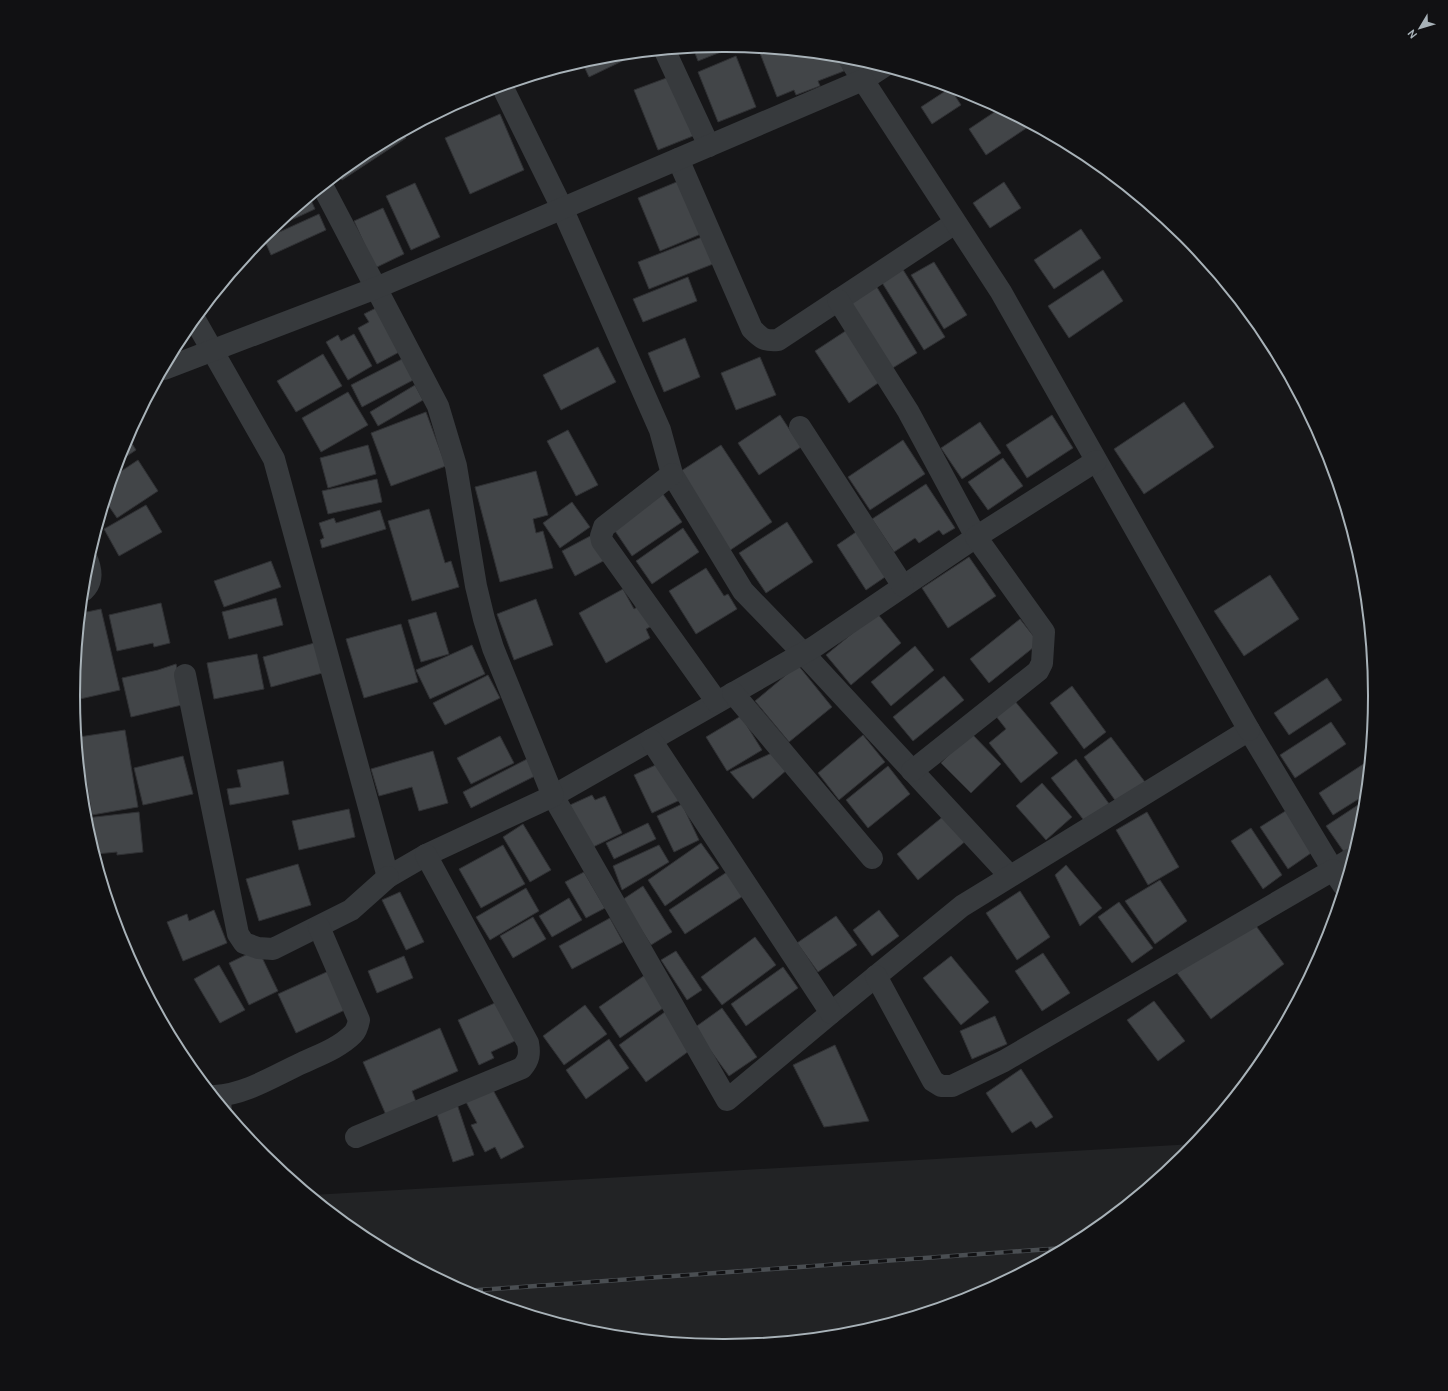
<svg xmlns="http://www.w3.org/2000/svg" width="1448" height="1391" viewBox="0 0 1448 1391" font-family="Cabin,sans-serif">
	<style>
		.built { fill: #222325 }
		.building { fill: #424548; stroke: #303134 }
		.lines { fill: none; stroke-linecap: round; stroke-linejoin: round }
		.minor { stroke: #373a3d; stroke-width: 22 }
		.rail-casing { stroke: #4a4e52; stroke-width: 4.5 }
		.rail { stroke: #111113; stroke-width: 3; stroke-dasharray: 9; stroke-linecap: butt }
		.rim { fill: none; stroke: #a8b2b8; stroke-width: 2 }
	</style>
	<rect width="100%" height="100%" fill="#161618"/>
	<polygon class="built" points="1194,1144 1184,1156 1085,1236 973,1297 851,1334 724,1346 597,1333 475,1296 362,1236 312,1195"/>
	<g class="building">
		<polygon points="724,45 736,46 698,61 693,48"/>
		<polygon points="758,48 838,56 844,71 818,81 820,86 796,95 794,90 777,97"/>
		<polygon points="639,53 589,77 582,62 597,57"/>
		<polygon points="736,56 756,107 718,122 698,72"/>
		<polygon points="669,77 693,136 658,150 634,90"/>
		<polygon points="950,88 961,105 932,124 921,107"/>
		<polygon points="999,109 1031,125 986,155 969,129"/>
		<polygon points="500,114 524,170 470,194 445,138"/>
		<polygon points="402,134 406,138 342,180 339,174 363,155"/>
		<polygon points="679,181 701,234 660,251 638,198"/>
		<polygon points="1004,182 1021,208 990,228 973,203"/>
		<polygon points="415,183 440,237 411,250 386,196"/>
		<polygon points="310,198 315,209 274,228"/>
		<polygon points="383,208 404,254 375,268 354,221"/>
		<polygon points="319,214 326,230 271,255 264,239"/>
		<polygon points="1081,229 1101,258 1054,289 1034,260"/>
		<polygon points="702,237 713,264 649,289 638,262"/>
		<polygon points="934,262 967,315 944,329 911,275"/>
		<polygon points="902,268 945,337 924,350 881,281"/>
		<polygon points="1103,270 1123,301 1069,338 1048,306"/>
		<polygon points="688,277 697,301 643,322 633,299"/>
		<polygon points="875,284 917,353 891,369 849,301"/>
		<polygon points="380,306 403,350 377,364 358,328 369,322 364,314"/>
		<polygon points="847,330 881,381 849,403 815,351"/>
		<polygon points="354,334 372,366 348,380 326,342 338,335 341,341"/>
		<polygon points="685,338 700,377 664,392 648,353"/>
		<polygon points="598,347 616,382 561,410 543,375"/>
		<polygon points="323,354 342,386 296,412 277,381"/>
		<polygon points="406,357 417,378 362,407 351,385"/>
		<polygon points="760,357 776,395 736,410 721,373"/>
		<polygon points="415,385 423,400 378,426 370,412"/>
		<polygon points="348,392 368,425 321,452 302,418"/>
		<polygon points="1184,402 1214,447 1144,494 1114,449"/>
		<polygon points="426,412 446,466 391,486 371,433"/>
		<polygon points="780,415 801,447 759,475 738,443"/>
		<polygon points="1052,415 1073,448 1027,478 1006,445"/>
		<polygon points="980,422 1001,453 962,479 941,448"/>
		<polygon points="568,430 598,485 576,496 547,441"/>
		<polygon points="128,437 136,450 118,462 123,446"/>
		<polygon points="903,440 925,474 870,510 848,477"/>
		<polygon points="368,445 376,474 328,488 320,458"/>
		<polygon points="721,445 772,522 729,551 678,473"/>
		<polygon points="1003,458 1023,486 988,510 968,482"/>
		<polygon points="138,460 158,491 117,518 106,502 114,476"/>
		<polygon points="536,471 548,515 533,519 536,533 543,531 553,568 500,582 475,487"/>
		<polygon points="377,479 382,502 328,514 322,491"/>
		<polygon points="926,484 955,528 943,535 939,530 919,543 915,538 894,552 872,519"/>
		<polygon points="663,494 682,522 632,556 613,528"/>
		<polygon points="572,502 590,527 560,548 543,523"/>
		<polygon points="146,505 162,532 119,556 104,529"/>
		<polygon points="429,509 445,563 451,561 459,587 412,601 388,521"/>
		<polygon points="380,510 386,529 322,548 320,540 324,538 319,523 334,518 336,523"/>
		<polygon points="787,522 813,562 766,593 739,553"/>
		<polygon points="683,528 699,552 652,584 636,561"/>
		<polygon points="859,530 888,575 866,590 837,545"/>
		<polygon points="594,534 607,559 575,576 562,551"/>
		<polygon points="969,557 996,596 948,628 922,588"/>
		<polygon points="271,561 281,587 224,607 214,581"/>
		<polygon points="706,568 724,596 728,594 737,609 696,634 669,591"/>
		<polygon points="1270,575 1299,619 1244,656 1214,611"/>
		<polygon points="623,589 634,609 642,604 654,625 646,629 650,638 606,663 579,613"/>
		<polygon points="276,598 283,625 229,639 222,612"/>
		<polygon points="536,599 553,645 514,660 497,614"/>
		<polygon points="161,603 170,643 154,647 153,643 117,651 109,615"/>
		<polygon points="101,609 120,690 80,699 75,678 82,613"/>
		<polygon points="436,612 449,654 421,662 408,620"/>
		<polygon points="877,613 901,643 851,685 826,655"/>
		<polygon points="1020,619 1039,643 989,683 970,659"/>
		<polygon points="401,624 418,682 364,698 346,639"/>
		<polygon points="318,642 326,672 271,687 263,657"/>
		<polygon points="472,645 485,674 430,699 416,670"/>
		<polygon points="915,646 934,670 891,706 871,682"/>
		<polygon points="257,654 264,689 214,699 207,663"/>
		<polygon points="176,664 186,704 131,717 122,678 158,670"/>
		<polygon points="798,665 832,707 789,742 755,701"/>
		<polygon points="488,675 500,698 445,725 433,703"/>
		<polygon points="944,676 964,700 913,741 893,717"/>
		<polygon points="1327,678 1342,700 1289,735 1274,713"/>
		<polygon points="1072,686 1106,732 1084,749 1050,703"/>
		<polygon points="1014,700 1058,753 1021,783 989,743 1006,729 995,715"/>
		<polygon points="741,716 762,750 727,771 706,737"/>
		<polygon points="1331,722 1346,744 1295,778 1280,755"/>
		<polygon points="125,730 138,807 92,815 79,737"/>
		<polygon points="971,733 1001,764 971,793 941,763"/>
		<polygon points="863,735 885,762 839,800 818,773"/>
		<polygon points="500,736 514,763 471,784 457,758"/>
		<polygon points="1111,737 1145,782 1117,803 1084,757"/>
		<polygon points="433,751 448,803 419,811 412,787 379,796 371,769"/>
		<polygon points="774,752 788,769 753,799 730,772"/>
		<polygon points="183,756 193,794 143,805 134,768"/>
		<polygon points="527,759 535,776 471,808 463,792"/>
		<polygon points="1076,759 1110,805 1086,823 1051,778"/>
		<polygon points="283,761 289,794 230,805 227,789 241,787 237,770"/>
		<polygon points="1368,761 1365,795 1333,815 1319,793"/>
		<polygon points="662,762 680,800 652,813 634,775"/>
		<polygon points="888,766 910,794 868,828 846,800"/>
		<polygon points="1042,783 1072,817 1046,840 1016,806"/>
		<polygon points="592,795 595,800 605,796 622,833 591,848 570,805"/>
		<polygon points="1364,801 1362,823 1356,844 1344,852 1326,826"/>
		<polygon points="682,804 699,840 674,852 657,816"/>
		<polygon points="349,809 355,837 299,850 292,821"/>
		<polygon points="1287,810 1314,851 1288,869 1260,827"/>
		<polygon points="139,812 143,852 117,855 117,852 96,854 86,818"/>
		<polygon points="1147,812 1179,867 1148,885 1116,830"/>
		<polygon points="945,815 967,840 918,880 897,854"/>
		<polygon points="648,823 656,839 614,859 606,843"/>
		<polygon points="523,824 551,870 530,882 503,837"/>
		<polygon points="1251,828 1282,875 1263,889 1231,841"/>
		<polygon points="701,843 719,868 665,906 648,880"/>
		<polygon points="503,845 525,884 481,908 459,869"/>
		<polygon points="659,845 669,862 622,890 613,866"/>
		<polygon points="298,864 311,905 259,921 246,879"/>
		<polygon points="1066,865 1102,908 1080,926 1055,875"/>
		<polygon points="584,872 605,908 586,918 565,882"/>
		<polygon points="727,872 743,896 685,934 669,910"/>
		<polygon points="1160,880 1187,921 1155,944 1125,901"/>
		<polygon points="643,886 672,932 651,945 622,900"/>
		<polygon points="526,888 539,911 490,940 476,917"/>
		<polygon points="1020,891 1050,937 1017,960 986,913"/>
		<polygon points="400,892 424,942 406,950 382,900"/>
		<polygon points="569,898 582,920 552,937 539,916"/>
		<polygon points="1119,902 1153,948 1132,963 1098,917"/>
		<polygon points="214,910 227,943 183,961 167,922 187,914 189,921"/>
		<polygon points="879,910 899,936 872,956 853,930"/>
		<polygon points="836,916 857,945 818,972 797,943"/>
		<polygon points="533,917 546,939 513,958 500,936"/>
		<polygon points="610,918 623,942 572,969 559,946"/>
		<polygon points="1251,919 1284,964 1211,1019 1177,973"/>
		<polygon points="755,937 776,965 722,1005 701,977"/>
		<polygon points="258,949 278,991 249,1005 229,963"/>
		<polygon points="676,951 702,990 687,1000 661,960"/>
		<polygon points="1043,953 1070,993 1042,1011 1015,971"/>
		<polygon points="404,956 413,978 377,993 368,971"/>
		<polygon points="951,956 989,1002 961,1025 923,978"/>
		<polygon points="219,965 245,1010 220,1023 194,979"/>
		<polygon points="783,967 798,988 746,1026 731,1004"/>
		<polygon points="331,970 349,1008 296,1033 278,994"/>
		<polygon points="645,975 666,1006 620,1038 599,1007"/>
		<polygon points="499,1001 517,1040 491,1052 494,1058 479,1065 458,1020"/>
		<polygon points="1154,1001 1185,1041 1158,1061 1127,1020"/>
		<polygon points="585,1005 607,1034 564,1065 543,1036"/>
		<polygon points="722,1008 757,1057 729,1076 694,1028"/>
		<polygon points="669,1009 696,1046 646,1082 619,1045"/>
		<polygon points="995,1016 1007,1044 972,1059 960,1031"/>
		<polygon points="440,1028 458,1071 412,1091 416,1102 386,1115 363,1062"/>
		<polygon points="609,1039 629,1068 586,1099 566,1070"/>
		<polygon points="835,1045 869,1121 824,1127 793,1065"/>
		<polygon points="1021,1069 1053,1117 1036,1128 1031,1121 1012,1133 986,1093"/>
		<polygon points="492,1088 524,1147 501,1159 495,1147 485,1152 471,1125 477,1123 466,1102"/>
		<polygon points="222,1104 231,1104 232,1117"/>
		<polygon points="457,1104 474,1155 453,1162 436,1111"/>
	</g>
	<g class="lines">
		<g class="minor">
			<polyline points="665,51 709,146"/>
			<polyline points="848,57 863,80 883,67"/>
			<polyline points="502,86 562,208 660,430 672,474 743,591 803,653 1010,876"/>
			<path d="M 678,159 L 752,329 C 762,339 764,341 778,340 L 955,223"/>
			<polyline points="838,300 908,411 976,537 814,647 553,796 727,1100 831,1013 962,906 1249,730 1333,870 1351,859"/>
			<polyline points="195,320 274,459 388,877 426,855 553,796 493,648 484,619 476,586 456,466 438,406 323,187"/>
			<polyline points="164,369 376,288 863,80 1001,292 1249,730"/>
			<polyline points="800,427 903,586"/>
			<polyline points="672,474 604,527 601,536 602,541 717,702"/>
			<path d="M 84,590 C 92,582 92,573 88,562"/>
			<polyline points="185,675 236,924 238,934 244,943 258,948 273,949 351,910 388,877"/>
			<polyline points="733,693 872,858"/>
			<polyline points="651,740 831,1013"/>
			<polyline points="912,771 1038,671 1042,663 1044,632 976,537 1096,461"/>
			<polyline points="876,976 933,1081 941,1086 952,1086 1004,1061 1333,870 1343,885"/>
			<path d="M 215,1096 C 246,1094 274,1076 302,1063 C 319,1055 339,1048 353,1034 C 357,1030 358,1025 359,1020 L 319,927"/>
			<path d="M 356,1137 L 522,1068 C 529,1060 530,1054 528,1043 L 426,855"/>
		</g>
		<defs>
			<polyline id="rail" points="465,1291 1064,1248"/>
		</defs>
		<use href="#rail" class="rail-casing"/>
		<use href="#rail" class="rail"/>
	</g>
	<path d="M0 0H1448V1391H0ZM723 52H725A643 643 0 0 1 1368 695V696A643 643 0 0 1 725 1339H723A643 643 0 0 1 80 696V695A643 643 0 0 1 723 52Z" fill="#111113" fill-rule="evenodd"/>
	<path class="rim" d="M723 52H725A643 643 0 0 1 1368 695V696A643 643 0 0 1 725 1339H723A643 643 0 0 1 80 696V695A643 643 0 0 1 723 52Z"/>
	<g transform="translate(1420 28) rotate(232)" stroke="#111113" stroke-width="3" paint-order="stroke">
	<path d="M0-3L7 15L0 10L-7 15Z" fill="#a8b2b8"/>
	<text y="-6" font-size="11" font-weight="bold" text-anchor="middle" fill="#a8b2b8">N</text>
	</g>
</svg>
